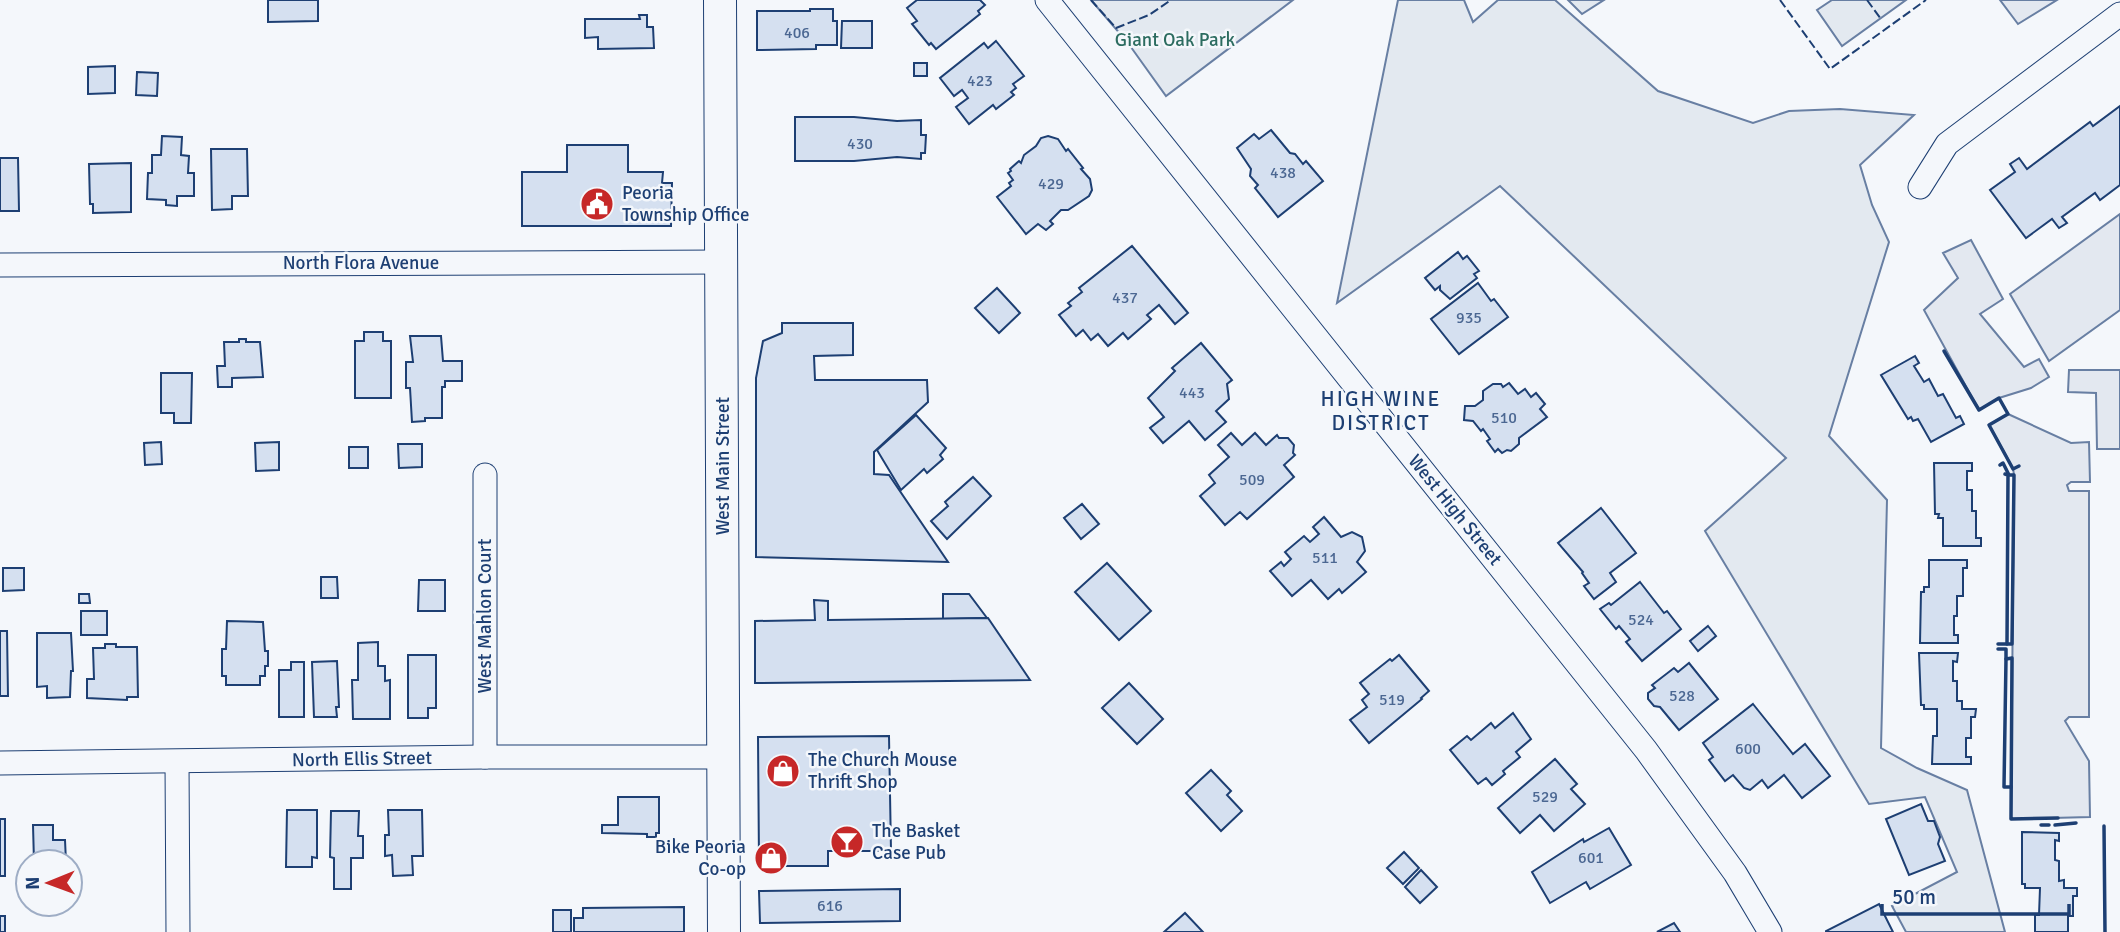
<svg xmlns="http://www.w3.org/2000/svg" width="2120" height="932" viewBox="0 0 2120 932" font-family="Signika,sans-serif">
	<style>
		.green { fill: #e3e9f0; stroke: #687fa3; stroke-width: 2 }
		.parking { fill: #e3e8f0; stroke: #687fa3; stroke-width: 2 }
		.building { fill: #d5e0f0; stroke: #1d3f73; stroke-width: 2 }
		.lines { fill: none; stroke-linecap: round; stroke-linejoin: round }
		.street-casing { stroke: #1d3f73; stroke-width: 25 }
		.secondary-casing { stroke: #1d3f73; stroke-width: 34 }
		.street { stroke: #f4f7fb; stroke-width: 23 }
		.secondary { stroke: #f4f7fb; stroke-width: 32 }
		.fence { stroke: #1d3f73; stroke-width: 2; stroke-dasharray: 9 3.5; stroke-linecap: butt }
		.wall { stroke: #1d3f73; stroke-width: 3.5 }
		.labels { text-anchor: middle; dominant-baseline: central; stroke-width: 5; stroke-linejoin: round; paint-order: stroke }
		.number-label { font-size: 16px; fill: #4b6792 }
		.park-label { font-size: 19px; fill: #2c6c60; stroke: #f4f7fb }
		.poi-label { font-size: 19px; fill: #1d3f73; stroke: #f4f7fb; text-anchor: start }
		.street-label { font-size: 19px; fill: #1d3f73; stroke: #f4f7fb }
		.neighbourhood-label { font-size: 21px; letter-spacing: 2px; fill: #1d3f73; stroke: #f4f7fb }
	</style>
	<rect width="100%" height="100%" fill="#f4f7fb"/>
	<g class="green">
		<polygon points="1091,0 1293,0 1166,96 1128,43"/>
		<polygon points="1398,0 1464,0 1473,22 1498,0 1555,0 1658,91 1753,123 1789,111 1840,109 1914,115 1860,165 1872,205 1889,242 1829,436 1887,500 1881,748 1917,768 1967,790 2005,932 1906,932 1892,906 1957,872 1925,797 1869,804 1705,531 1786,458 1500,186 1337,303"/>
		<polygon points="1568,0 1604,0 1582,14"/>
		<polygon points="1832,0 1906,0 1842,46 1817,10"/>
	</g>
	<g class="parking">
		<polygon points="2000,0 2057,0 2018,24"/>
		<polygon points="2120,214 2120,310 2049,361 2010,294"/>
		<polygon points="1971,240 2003,299 1980,314 2024,367 2039,359 2049,377 2031,388 1999,398 1979,410 1924,310 1958,278 1943,253"/>
		<polygon points="2069,370 2120,370 2120,449 2097,449 2096,393 2068,392"/>
		<polygon points="2008,414 2071,443 2089,442 2090,482 2071,482 2067,485 2069,491 2089,491 2089,717 2069,717 2065,721 2089,761 2090,817 2011,819 2014,475 2013,468 1989,425"/>
	</g>
	<g class="building">
		<polygon points="268,0 318,0 318,21 268,22"/>
		<polygon points="917,0 980,0 985,5 978,11 980,14 936,49 931,43 929,45 912,24 917,21 907,8"/>
		<polygon points="810,9 833,9 833,21 837,21 837,45 816,45 816,49 757,50 757,11 810,11"/>
		<polygon points="639,15 647,15 647,27 653,27 654,48 598,49 598,37 585,38 585,19 640,19"/>
		<polygon points="842,21 872,21 872,48 841,48"/>
		<polygon points="996,41 1024,76 1013,84 1016,88 1011,92 1014,95 996,109 993,105 969,124 956,107 968,98 962,90 954,96 940,78 984,43 988,48"/>
		<rect x="914" y="63" width="13" height="13"/>
		<polygon points="115,66 115,93 88,94 88,67"/>
		<polygon points="137,72 158,73 157,96 136,95"/>
		<polygon points="2120,106 2120,185 2100,200 2095,193 2062,217 2067,223 2059,228 2052,219 2026,238 1990,190 2015,172 2010,164 2019,158 2027,169 2090,122 2093,126"/>
		<polygon points="795,117 854,117 897,121 921,120 921,135 926,135 925,153 921,153 921,159 897,157 854,161 795,161"/>
		<polygon points="1271,130 1290,153 1295,154 1303,164 1306,161 1323,181 1278,217 1255,188 1258,185 1250,176 1251,169 1237,148 1254,134 1259,139"/>
		<polygon points="162,136 182,137 181,155 189,156 188,173 194,173 194,196 177,196 177,206 166,205 166,200 147,199 148,173 152,173 152,155 161,155"/>
		<polygon points="1048,136 1058,139 1066,151 1068,149 1083,168 1081,169 1090,179 1092,190 1089,196 1068,210 1061,210 1050,221 1053,224 1046,230 1038,224 1026,234 997,197 1011,186 1009,183 1013,180 1008,173 1011,171 1010,169 1019,161 1021,163 1024,155 1036,146 1041,138"/>
		<polygon points="567,145 628,145 628,172 663,172 662,183 672,183 671,226 522,226 522,172 567,172"/>
		<polygon points="211,149 247,149 248,196 232,196 232,209 212,210"/>
		<polygon points="0,158 18,158 19,211 0,211"/>
		<polygon points="131,163 131,212 93,213 93,204 90,204 89,164"/>
		<polygon points="1132,246 1188,313 1175,324 1159,305 1147,315 1151,319 1128,339 1123,333 1108,346 1098,334 1091,340 1083,330 1076,336 1059,315 1071,306 1068,303 1082,292 1079,288"/>
		<polygon points="1458,252 1463,259 1467,256 1479,271 1474,274 1477,278 1450,299 1440,290 1440,286 1435,290 1425,278"/>
		<polygon points="1478,283 1491,301 1494,299 1508,317 1459,354 1431,319"/>
		<polygon points="997,288 1020,313 999,333 975,308"/>
		<polygon points="782,323 853,323 853,355 814,356 815,380 927,380 928,402 874,452 874,474 889,475 948,562 756,557 756,378 763,341 782,333"/>
		<polygon points="364,332 383,332 383,341 391,341 391,398 355,398 355,341 364,341"/>
		<polygon points="410,336 441,336 443,361 462,361 462,381 445,381 445,387 442,387 442,418 425,418 425,421 412,422 410,388 406,388 406,362 413,362"/>
		<polygon points="239,339 246,339 246,342 260,342 263,377 232,378 232,387 218,387 217,366 225,366 224,342 239,342"/>
		<polygon points="1201,343 1232,380 1227,384 1229,399 1216,411 1226,422 1205,440 1189,421 1163,443 1150,428 1164,417 1148,398 1175,371 1172,368"/>
		<polygon points="1915,356 1919,363 1914,366 1924,382 1929,379 1938,396 1943,394 1956,418 1960,416 1964,424 1931,442 1918,419 1913,421 1911,417 1908,419 1881,375"/>
		<polygon points="161,373 192,373 191,423 174,423 174,413 161,413"/>
		<polygon points="1509,383 1518,394 1525,389 1531,397 1536,393 1545,404 1540,409 1547,417 1519,438 1519,444 1511,451 1507,450 1502,453 1498,449 1495,452 1487,441 1490,439 1483,429 1481,431 1473,421 1464,420 1465,406 1475,406 1483,400 1483,391 1493,384 1501,384 1503,387"/>
		<polygon points="916,415 946,448 940,455 943,459 927,473 924,469 901,490 877,450"/>
		<polygon points="1231,433 1242,445 1255,433 1266,445 1277,435 1279,438 1288,438 1294,445 1293,453 1295,455 1284,465 1294,477 1247,519 1240,512 1225,525 1200,496 1215,483 1209,475 1229,457 1218,445"/>
		<polygon points="161,442 162,464 145,465 144,443"/>
		<polygon points="279,442 279,470 256,471 255,443"/>
		<polygon points="398,444 422,444 422,467 399,468"/>
		<rect x="349" y="447" width="19" height="21"/>
		<polygon points="1934,463 1972,463 1972,471 1967,471 1967,490 1972,490 1972,511 1976,511 1976,538 1981,538 1981,546 1943,546 1943,518 1938,518 1939,514 1935,514"/>
		<polygon points="973,477 991,496 947,539 931,521 948,506 945,502"/>
		<polygon points="1082,504 1099,524 1081,539 1064,518"/>
		<polygon points="1601,508 1636,553 1610,573 1616,582 1594,599 1584,586 1589,583 1582,573 1583,572 1558,543"/>
		<polygon points="1324,517 1341,537 1352,532 1362,537 1365,551 1357,562 1366,572 1342,593 1339,589 1328,599 1311,580 1292,596 1270,571 1281,562 1284,566 1291,559 1285,552 1304,536 1310,542 1319,534 1313,527"/>
		<polygon points="1929,560 1967,560 1967,568 1963,568 1963,596 1957,596 1957,616 1954,616 1954,635 1958,635 1958,643 1920,643 1921,592 1924,592 1924,587 1929,587"/>
		<polygon points="1107,563 1151,611 1119,640 1075,592"/>
		<polygon points="3,568 24,568 24,590 3,591"/>
		<polygon points="321,577 337,577 338,598 321,598"/>
		<polygon points="419,580 445,580 445,611 418,611"/>
		<polygon points="1640,582 1664,613 1667,611 1681,629 1642,661 1626,642 1630,639 1619,626 1616,629 1600,609 1609,603 1611,605"/>
		<polygon points="79,594 89,594 90,603 79,603"/>
		<polygon points="943,594 969,594 987,618 943,619"/>
		<polygon points="814,600 828,601 828,620 988,618 1030,680 755,683 755,621 815,620"/>
		<rect x="81" y="611" width="26" height="24"/>
		<polygon points="227,621 263,622 265,651 268,651 268,666 265,666 265,676 260,676 260,685 226,685 226,676 222,676 222,649 226,649"/>
		<polygon points="1708,626 1716,636 1698,651 1690,641"/>
		<polygon points="0,631 7,631 8,696 0,696"/>
		<polygon points="37,633 71,633 73,671 71,671 70,697 47,698 47,686 37,687"/>
		<polygon points="378,642 378,666 385,666 385,681 390,680 390,719 353,719 352,680 358,680 358,643"/>
		<polygon points="105,644 116,644 116,647 137,647 138,697 127,697 127,700 87,698 87,679 94,679 93,648 105,648"/>
		<polygon points="1919,653 1958,653 1957,662 1953,661 1953,681 1957,681 1957,701 1962,701 1962,709 1976,709 1975,717 1971,717 1971,738 1966,738 1966,757 1971,757 1971,764 1932,764 1933,736 1937,736 1937,709 1924,709 1924,705 1921,705"/>
		<polygon points="408,655 436,655 436,708 428,708 428,718 408,718"/>
		<polygon points="1399,655 1429,691 1421,698 1422,699 1369,743 1350,720 1367,707 1362,700 1369,694 1360,683 1390,659 1392,661"/>
		<polygon points="337,661 339,707 336,707 337,717 314,717 312,662"/>
		<polygon points="291,662 304,662 304,717 279,717 279,670 291,670"/>
		<polygon points="1689,663 1718,699 1679,730 1660,707 1654,706 1648,699 1648,693 1655,688 1652,685 1674,668 1678,672"/>
		<polygon points="1129,683 1163,719 1137,744 1102,708"/>
		<polygon points="1753,704 1793,754 1805,744 1830,776 1802,798 1784,775 1768,788 1762,780 1750,790 1744,788 1733,775 1725,781 1709,760 1713,757 1703,743"/>
		<polygon points="1513,713 1531,739 1516,752 1520,757 1503,771 1505,774 1492,785 1486,778 1478,784 1450,750 1467,736 1471,740 1491,723 1495,728"/>
		<polygon points="889,736 891,851 828,851 828,866 763,866 759,862 758,737"/>
		<polygon points="1555,759 1577,784 1571,789 1585,804 1554,831 1540,815 1520,833 1498,808"/>
		<polygon points="1211,770 1231,791 1227,795 1242,811 1221,831 1186,793"/>
		<polygon points="618,797 659,797 659,833 656,833 656,837 647,837 647,834 602,833 602,825 618,825"/>
		<polygon points="1921,804 1928,821 1934,821 1940,837 1938,844 1945,861 1909,875 1886,819"/>
		<polygon points="287,810 317,810 317,858 312,857 312,867 286,867"/>
		<polygon points="388,810 422,810 423,856 412,856 413,875 393,876 392,855 385,856 385,835 389,835"/>
		<polygon points="331,811 359,811 358,836 363,836 363,858 351,858 351,889 334,889 334,858 330,857"/>
		<rect x="0" y="819" width="5" height="57"/>
		<polygon points="33,825 53,825 53,840 65,840 66,862 34,862"/>
		<polygon points="1609,828 1631,865 1590,889 1586,882 1550,903 1532,872 1583,839 1584,842"/>
		<polygon points="2022,832 2059,833 2059,841 2055,840 2055,860 2059,861 2059,881 2064,880 2064,888 2077,888 2077,896 2073,896 2073,916 2068,916 2068,932 2035,932 2035,915 2039,915 2040,888 2025,888 2025,884 2022,884"/>
		<polygon points="1404,852 1419,868 1403,884 1387,868"/>
		<polygon points="1421,870 1437,887 1420,903 1405,887"/>
		<polygon points="900,889 900,921 760,923 759,891"/>
		<polygon points="1879,904 1893,932 1826,932 1826,931"/>
		<polygon points="684,907 684,932 574,932 574,918 583,918 583,908"/>
		<rect x="553" y="910" width="18" height="22"/>
		<polygon points="1185,913 1203,932 1164,932"/>
		<rect x="0" y="916" width="5" height="16"/>
		<polygon points="1674,923 1680,932 1657,932"/>
	</g>
	<g class="lines">
		<defs>
			<g id="street">
				<polyline points="1047,0 1646,750 1735,873 1770,932"/>
				<polyline points="1920,187 1947,144 2120,14"/>
				<polyline points="0,265 722,262"/>
				<polyline points="485,757 485,475"/>
				<polyline points="177,762 178,932"/>
				<polyline points="0,763 485,757 724,757"/>
			</g>
			<polyline id="secondary" points="720,0 724,932"/>
		</defs>
		<use href="#street" class="street-casing"/>
		<use href="#secondary" class="secondary-casing"/>
		<use href="#street" class="street"/>
		<use href="#secondary" class="secondary"/>
		<g class="fence">
			<polyline points="1091,0 1116,28 1149,15 1171,0"/>
			<polyline points="1780,0 1830,69 1926,0"/>
			<polyline points="1867,0 1881,19"/>
		</g>
		<g class="wall">
			<polyline points="1944,351 1979,410 1999,398 2008,414 1989,425 2013,469 2019,466"/>
			<polyline points="2005,474 2008,475 2007,644"/>
			<polyline points="1998,644 2012,644 2014,475 2009,475 2003,463 2000,465"/>
			<polyline points="1998,649 2006,649 2006,659 2012,658 2011,819 2058,818"/>
			<polyline points="2006,659 2004,787 2011,787"/>
			<polyline points="2041,825 2049,825"/>
			<polyline points="2055,825 2076,823"/>
			<polyline points="2104,826 2105,932"/>
		</g>
	</g>
	<defs>
		<symbol id="civic-disc" viewBox="-11 -11 22 22"><circle r="9.5" fill="#c62828" stroke="#f4f7fb"/><path d="M-.6-6.5H3V-4.5H.6V-3L4-1V1h2V6H-6V1h2V-1L-.6-3ZM-1.2 2.5V6h2.4V2.5Z" fill="#fff"/></symbol>
		<symbol id="shop-disc" viewBox="-11 -11 22 22"><circle r="9.5" fill="#c62828" stroke="#f4f7fb"/><path d="M-5-2.5h2.3a2.7 3.5 0 0 1 5.4 0H5L5.5 6h-11ZM-1.5-2.5h3a1.5 2.3 0 0 0-3 0Z" fill="#fff"/></symbol>
		<symbol id="bar-disc" viewBox="-11 -11 22 22"><circle r="9.5" fill="#c62828" stroke="#f4f7fb"/><path d="M-6-5H6L.8 .8V4.5H3.5V6h-7V4.5H-.8V.8Z" fill="#fff"/></symbol>
	</defs>
	<g fill-rule="evenodd">
		<use href="#civic-disc" x="578" y="185" width="38" height="38"/>
		<use href="#shop-disc" x="764" y="752" width="38" height="38"/>
		<use href="#bar-disc" x="828" y="823" width="38" height="38"/>
		<use href="#shop-disc" x="752" y="839" width="38" height="38"/>
	</g>
	<g class="labels">
		<g class="number-label">
			<text x="797" y="33">406</text>
			<text x="980" y="81">423</text>
			<text x="860" y="144">430</text>
			<text x="1283" y="173">438</text>
			<text x="1051" y="184">429</text>
			<text x="1125" y="298">437</text>
			<text x="1469" y="318">935</text>
			<text x="1192" y="393">443</text>
			<text x="1504" y="418">510</text>
			<text x="1252" y="480">509</text>
			<text x="1325" y="558">511</text>
			<text x="1641" y="620">524</text>
			<text x="1682" y="696">528</text>
			<text x="1392" y="700">519</text>
			<text x="1748" y="749">600</text>
			<text x="1545" y="797">529</text>
			<text x="1591" y="858">601</text>
			<text x="830" y="906">616</text>
		</g>
		<g class="park-label">
			<text x="1175" y="40">Giant Oak Park</text>
		</g>
		<g class="poi-label">
			<text x="622" y="193">Peoria<tspan x="622" dy="22">Township Office</tspan></text>
			<text x="808" y="760">The Church Mouse<tspan x="808" dy="22">Thrift Shop</tspan></text>
			<text x="872" y="831">The Basket<tspan x="872" dy="22">Case Pub</tspan></text>
			<text x="746" y="847" text-anchor="end">Bike Peoria<tspan x="746" dy="22">Co-op</tspan></text>
		</g>
		<g class="street-label">
			<text x="361" y="263">North Flora Avenue</text>
			<text transform="translate(723 466) rotate(-90)">West Main Street</text>
			<text transform="translate(1455 510) rotate(51)">West High Street</text>
			<text transform="translate(485 616) rotate(-90)">West Mahlon Court</text>
			<text transform="translate(362 759) rotate(-1)">North Ellis Street</text>
		</g>
		<g class="neighbourhood-label">
			<text x="1381" y="399">HIGH WINE<tspan x="1381" dy="24">DISTRICT</tspan></text>
		</g>
	</g>
	<g transform="translate(49 883) rotate(269)"><circle r="33" fill="#f4f7fb" stroke="#9eadc5" stroke-width="2"/>
	<path d="M0-5L12 26L0 18L-12 26Z" fill="#c62828"/>
	<text y="-10" font-size="19" font-weight="bold" text-anchor="middle" fill="#1d3f73">N</text>
	</g>
	<path d="M1882 904v10h187v-10" fill="none" stroke="#1d3f73" stroke-width="3.5"/>
	<text x="1892" y="904" font-size="21" fill="#1d3f73" stroke="#f4f7fb" stroke-width="5" paint-order="stroke">50 m</text>
</svg>
